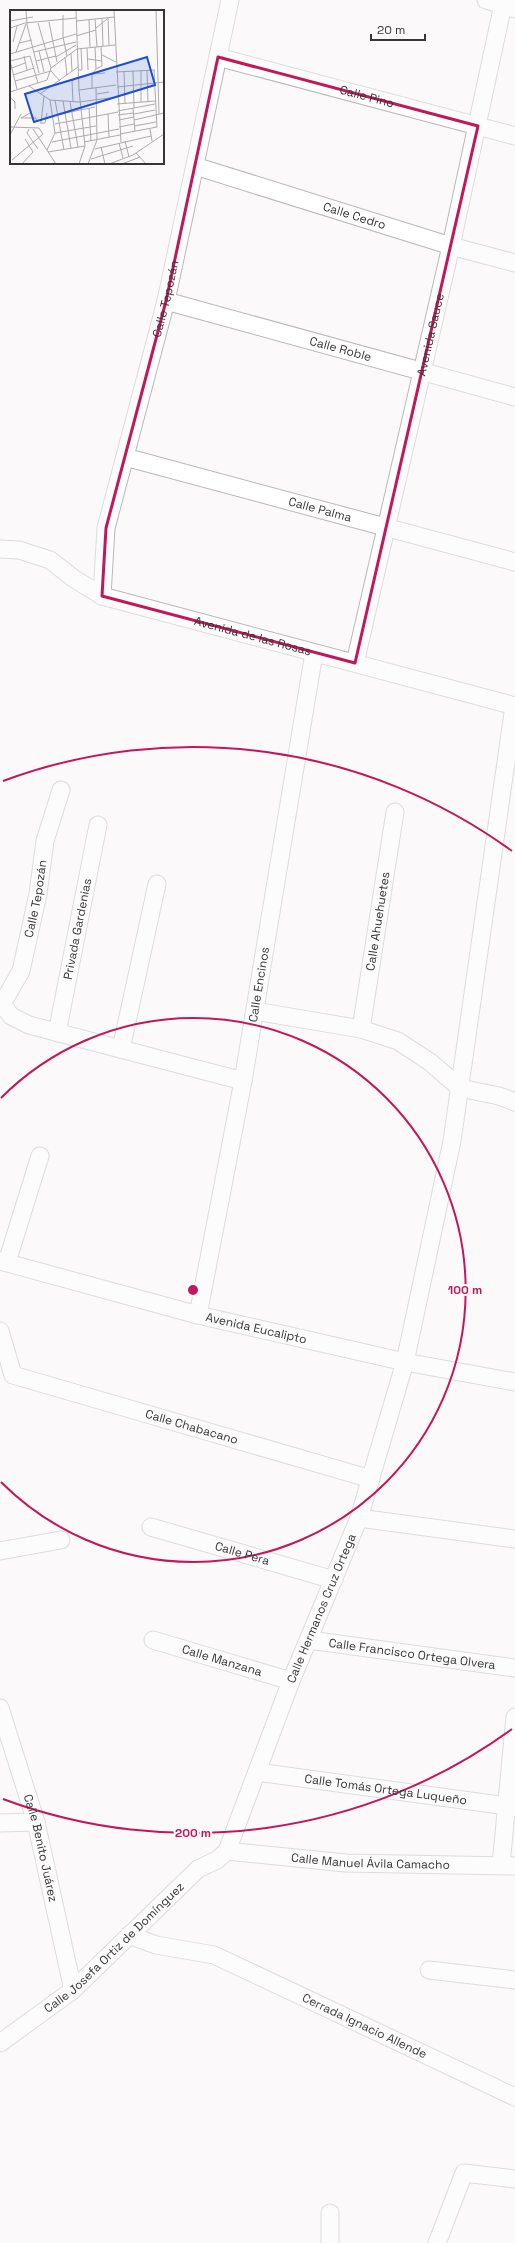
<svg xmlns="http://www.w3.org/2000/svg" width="515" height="2243" viewBox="0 0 515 2243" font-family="'Space Grotesk',sans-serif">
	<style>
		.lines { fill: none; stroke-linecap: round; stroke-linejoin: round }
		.street-casing { stroke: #bab7b8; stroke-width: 19 }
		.street { stroke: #fff; stroke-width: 17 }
		.marked { fill: none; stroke: #c2185b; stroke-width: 3; stroke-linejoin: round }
		.ring { fill: none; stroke: #c2185b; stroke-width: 2 }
		.labels { text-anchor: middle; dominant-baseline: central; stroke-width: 4; stroke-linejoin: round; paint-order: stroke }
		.street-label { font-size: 12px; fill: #373536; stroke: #fcf9fa }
		.inset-road { fill: none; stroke: #adabac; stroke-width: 1 }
		.view { fill: #1d4ed8; fill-opacity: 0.15; stroke: #1d4ed8; stroke-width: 2 }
		.inset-edge { fill: none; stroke: #373536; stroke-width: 2 }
		.centre { fill: #c2185b; stroke: #fcf9fa; stroke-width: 2 }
		.ring-label { font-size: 12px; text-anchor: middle; font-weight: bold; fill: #c2185b; stroke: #fcf9fa; stroke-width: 4; stroke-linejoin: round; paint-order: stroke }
	</style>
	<rect width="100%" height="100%" fill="#fcf9fa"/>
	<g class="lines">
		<defs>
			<g id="street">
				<polyline points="486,0 515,9"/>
				<path id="s1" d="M 218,57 L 515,136"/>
				<path id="s2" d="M 195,166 L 451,246 L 515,263"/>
				<path id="s3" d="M 166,301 L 515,397"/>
				<path id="s4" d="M 125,457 L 515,562"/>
				<path id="s5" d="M 0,549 L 19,550 L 50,560 L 73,578 L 102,596 L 515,706"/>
				<path id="s6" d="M 102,596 L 106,528 L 166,301 L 230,0"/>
				<path id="s7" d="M 355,663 L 451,246 L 504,0"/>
				<polyline points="0,1001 11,1016 29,1025 243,1081"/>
				<path id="s8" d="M 2,1004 L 21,971 L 38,894 L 45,841 L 61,790"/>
				<polyline points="255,1011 361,1029 398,1041 430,1062 460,1088 499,1096 515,1102"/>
				<path id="s9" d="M 361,1029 L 395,812"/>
				<path id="s10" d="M 57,1033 L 98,825"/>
				<polyline points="121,1049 157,884"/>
				<path id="s11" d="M 0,1261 L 198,1315 L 405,1362 L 515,1382"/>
				<polyline points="7,1262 40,1156"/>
				<path id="s12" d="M 198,1315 L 243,1081 L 314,653"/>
				<path id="s13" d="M 0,1331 L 13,1375 L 371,1479"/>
				<polyline points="359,1518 515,1539"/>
				<path id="s14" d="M 151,1527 L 334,1580"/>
				<polyline points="0,1551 61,1540"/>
				<path id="s15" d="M 153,1640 L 291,1681"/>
				<path id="s16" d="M 309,1640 L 515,1668"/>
				<path id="s17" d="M 0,1708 L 36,1822 L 73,1990"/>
				<path id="s18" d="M 257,1772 L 515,1807"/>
				<polyline points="0,1823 36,1822"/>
				<path id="s19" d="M 227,1851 L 346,1863 L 515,1866"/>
				<polyline points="501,1865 515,1717"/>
				<path id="s20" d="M 129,1935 L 156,1945 L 214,1955 L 515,2097"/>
				<polyline points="429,1970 515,1980"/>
				<path id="s21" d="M 0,2043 L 73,1990 L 198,1869 L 217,1860 L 227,1851 L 291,1681 L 359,1518 L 405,1362 L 452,1141 L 514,706"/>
				<polyline points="330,2243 330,2213"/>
				<polyline points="437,2243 464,2173 515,2179"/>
			</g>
		</defs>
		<use href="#street" class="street-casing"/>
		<use href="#street" class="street"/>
	</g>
	<path d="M0 0H515V2243H0ZM 218,57 L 478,126 L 355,663 L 102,596 L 106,528 L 166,301 Z" fill="#fcf9fa" fill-opacity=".55" fill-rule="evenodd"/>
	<path class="marked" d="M 218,57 L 478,126 L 355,663 L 102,596 L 106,528 L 166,301 Z"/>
	<g class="ring">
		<path d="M1 1098A272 272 0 1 1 1 1482"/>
		<path d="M512 1729A543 543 0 0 1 3 1799M3 781A543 543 0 0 1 512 851"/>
	</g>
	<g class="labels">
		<g class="street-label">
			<text stroke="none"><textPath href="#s1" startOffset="154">Calle Pino</textPath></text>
			<text stroke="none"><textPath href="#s2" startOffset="167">Calle Cedro</textPath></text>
			<text stroke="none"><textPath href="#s6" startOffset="305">Calle Tepozán</textPath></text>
			<text stroke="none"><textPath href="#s7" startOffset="337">Avenida Sauce</textPath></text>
			<text stroke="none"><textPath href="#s3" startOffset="181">Calle Roble</textPath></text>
			<text stroke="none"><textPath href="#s4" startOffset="202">Calle Palma</textPath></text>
			<text stroke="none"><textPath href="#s5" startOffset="271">Avenida de las Rosas</textPath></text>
			<text stroke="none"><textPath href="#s8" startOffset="112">Calle Tepozán</textPath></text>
			<text stroke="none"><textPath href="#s9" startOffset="109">Calle Ahuehuetes</textPath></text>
			<text stroke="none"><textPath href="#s10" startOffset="106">Privada Gardenias</textPath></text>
			<text stroke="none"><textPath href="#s12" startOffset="336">Calle Encinos</textPath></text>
			<text stroke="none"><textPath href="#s11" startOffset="265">Avenida Eucalipto</textPath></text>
			<text stroke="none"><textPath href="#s13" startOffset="232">Calle Chabacano</textPath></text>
			<text stroke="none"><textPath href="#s14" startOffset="95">Calle Pera</textPath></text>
			<text stroke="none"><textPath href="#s21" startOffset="559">Calle Hermanos Cruz Ortega</textPath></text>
			<text stroke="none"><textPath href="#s16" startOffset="104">Calle Francisco Ortega Olvera</textPath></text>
			<text stroke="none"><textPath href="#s15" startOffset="72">Calle Manzana</textPath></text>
			<text stroke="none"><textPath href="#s18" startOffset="130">Calle Tomás Ortega Luqueño</textPath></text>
			<text stroke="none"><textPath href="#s17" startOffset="146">Calle Benito Juárez</textPath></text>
			<text stroke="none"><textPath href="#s19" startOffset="144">Calle Manuel Ávila Camacho</textPath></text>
			<text stroke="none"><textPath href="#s21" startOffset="149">Calle Josefa Ortiz de Domínguez</textPath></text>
			<text stroke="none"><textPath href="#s20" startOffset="254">Cerrada Ignacio Allende</textPath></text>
		</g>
	</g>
	<g transform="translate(10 10)">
		<rect width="154" height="154" fill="#fcf9fa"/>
		<path class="inset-road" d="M 16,0 L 17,15 L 29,63M 66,0 L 69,80 L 75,136 L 69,154M 104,0 L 111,132M 146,0 L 149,104M 53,5 L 53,27 L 57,46M 92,8 L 93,36M 98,8 L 99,35M 85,9 L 87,37M 79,10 L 80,37M 0,11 L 23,7M 66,11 L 104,7M 39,12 L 47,52M 28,13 L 41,58M 0,18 L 15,13 L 66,8M 86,18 L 97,9M 66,26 L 86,20M 3,32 L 7,16M 9,33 L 22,30M 77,38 L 78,60M 29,41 L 34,62M 6,42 L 16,14M 24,42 L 66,32M 61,43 L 62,61M 0,44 L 66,24M 92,45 L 106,52M 14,46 L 17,60M 46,47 L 66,35M 55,47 L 57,65M 78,49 L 92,51M 0,51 L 20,46 L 28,73M 0,51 L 7,79M 26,51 L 46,46M 2,58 L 15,53M 86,59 L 92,56 L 91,36M 68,60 L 72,60 L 71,38M 131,60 L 131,92M 137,60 L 138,92M 114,61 L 115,94M 123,61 L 124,98M 106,62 L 145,60M 82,64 L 95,63M 3,65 L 24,58M 5,71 L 41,61 L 50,71M 19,76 L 40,90 L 69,92 L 107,87M 107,77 L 154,72M 82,78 L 82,64 L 86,59 L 85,37M 69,80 L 106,75M 0,82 L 37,70 L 41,58 L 67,39 L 105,35M 30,84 L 68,57M 87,84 L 99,82M 0,87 L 5,92 L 5,99M 45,90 L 54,140M 53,91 L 61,138M 60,92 L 68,137M 63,92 L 62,71 L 68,67M 107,94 L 145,91M 79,98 L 81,131M 123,98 L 125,121M 108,101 L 145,94M 98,104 L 99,127M 124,104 L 145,100M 46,105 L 85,97M 108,105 L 123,103M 11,108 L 26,108 L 27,112M 11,108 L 22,102M 109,110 L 124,107M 124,110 L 154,103M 30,113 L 35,113 L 37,103M 31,113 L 34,86M 45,114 L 108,102M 124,116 L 146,112M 0,117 L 29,118 L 33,124 L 2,150M 109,117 L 124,114M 74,118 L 86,116M 19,119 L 17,123 L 28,139M 23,119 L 46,154M 140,119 L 142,131M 45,123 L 74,118M 110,124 L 147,117 L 144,60M 0,125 L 11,104M 115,131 L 119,147M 42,132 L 109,119M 74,132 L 110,125M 109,133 L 113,148M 91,137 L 95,154M 85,139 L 141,126M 37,140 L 45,123 L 40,90M 38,142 L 75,136M 126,143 L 136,154M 81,149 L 123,136M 12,154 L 23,142 L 15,129M 78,154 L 87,130 L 86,78M 99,154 L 123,145 L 154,124M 112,154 L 130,147"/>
		<path class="view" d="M 137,47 L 145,75 L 24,112 L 15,84 Z"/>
		<rect width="154" height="154" class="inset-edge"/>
	</g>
	<circle cx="193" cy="1290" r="6" class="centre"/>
	<g class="ring-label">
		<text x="465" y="1294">100 m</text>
		<text x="193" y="1837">200 m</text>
	</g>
	<path d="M371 34v6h54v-6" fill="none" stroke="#373536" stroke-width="2"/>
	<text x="377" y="34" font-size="12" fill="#373536" stroke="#fcf9fa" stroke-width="3" paint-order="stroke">20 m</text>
</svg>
